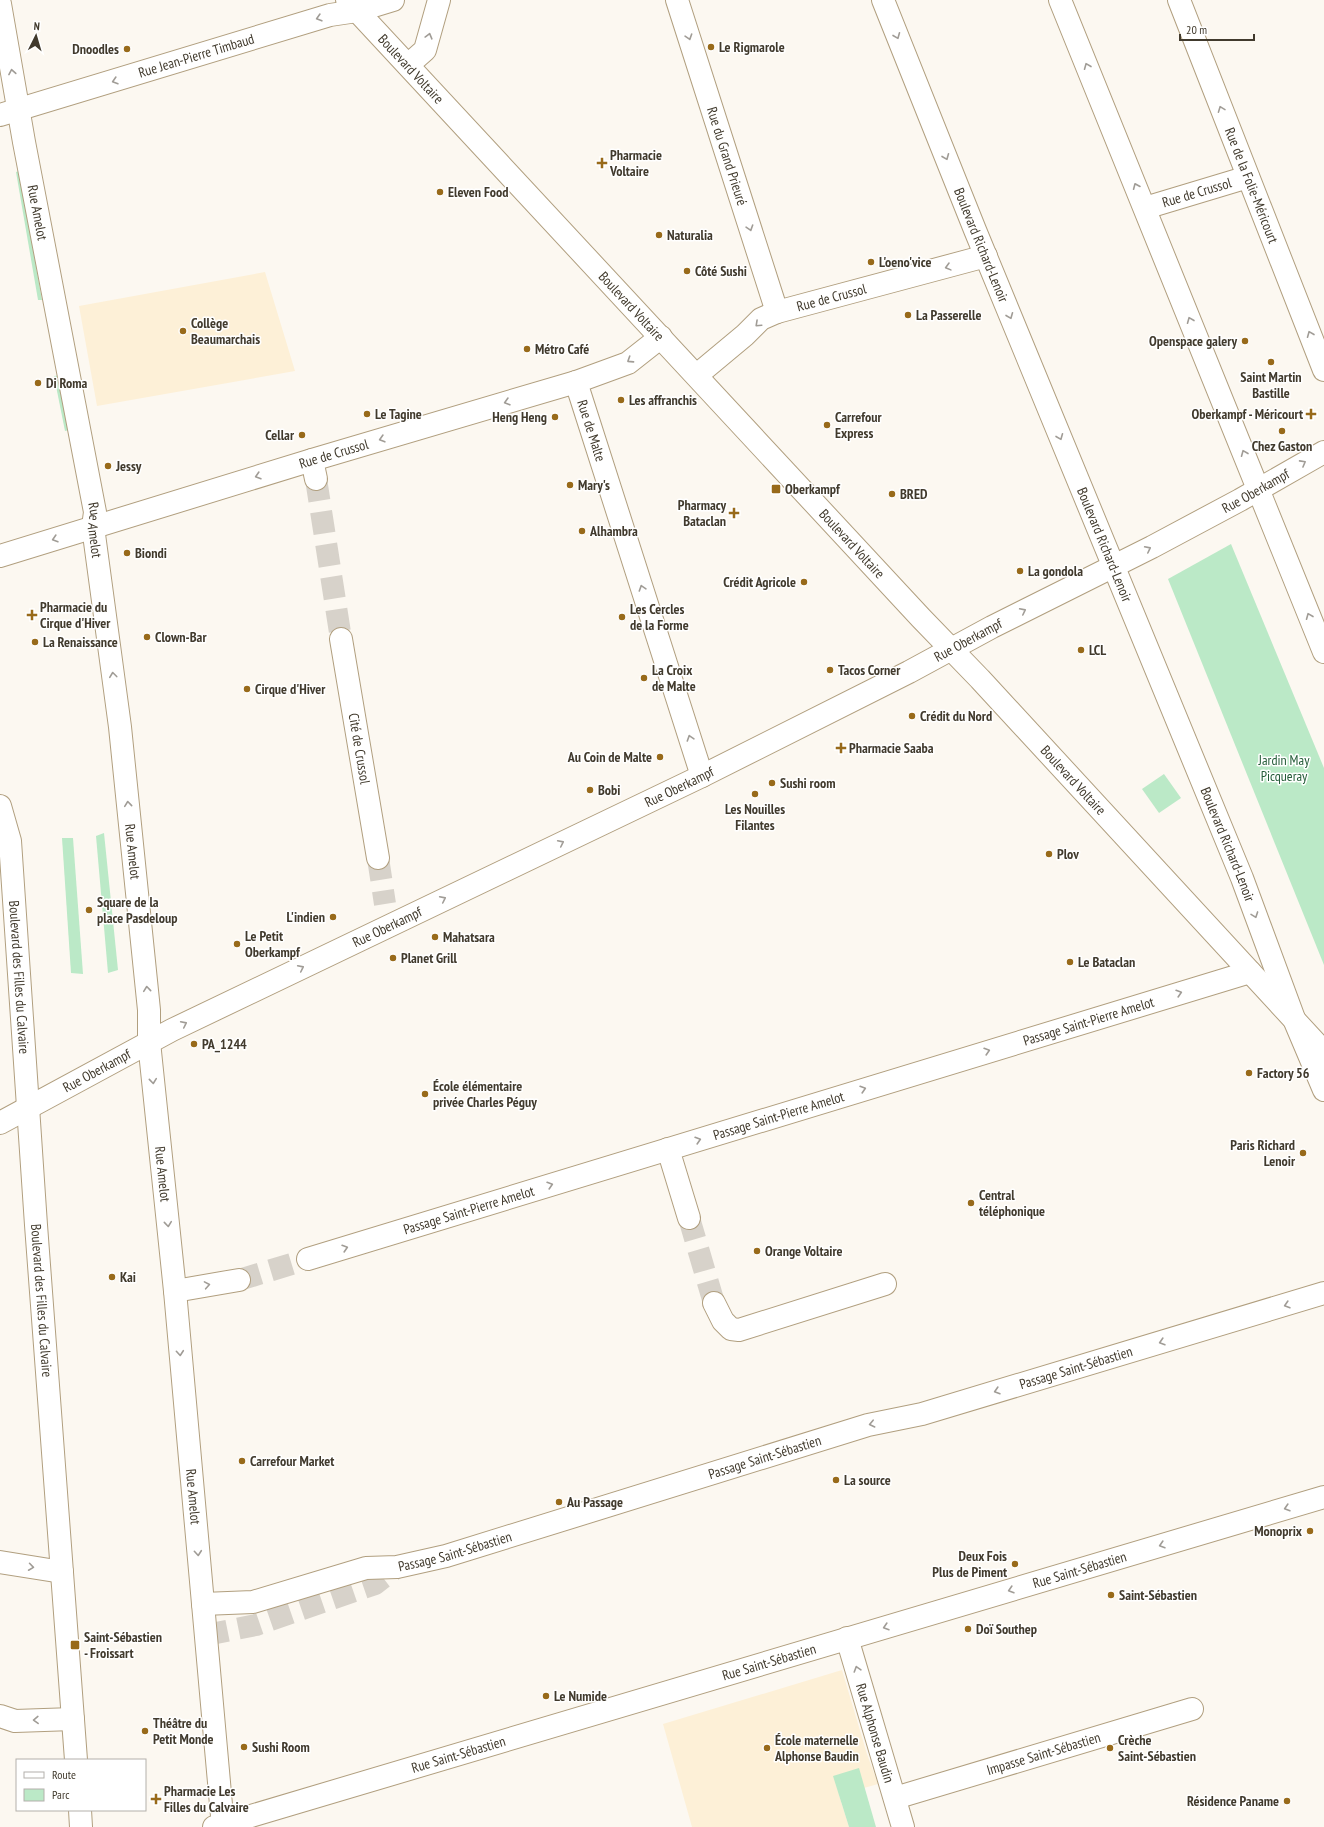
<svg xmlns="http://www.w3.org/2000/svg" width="1324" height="1827" viewBox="0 0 1324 1827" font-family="'PT Sans Narrow',sans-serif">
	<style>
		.built { fill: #fdf0d7 }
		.green { fill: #bbe9c7 }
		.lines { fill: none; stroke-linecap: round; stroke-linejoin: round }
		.minor-tunnel { stroke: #d7d2ca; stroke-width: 22; stroke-dasharray: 22 11; stroke-linecap: butt }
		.minor-casing { stroke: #b19f7f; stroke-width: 24 }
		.major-casing { stroke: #b19f7f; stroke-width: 24 }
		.minor { stroke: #fff; stroke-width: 22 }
		.major { stroke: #fff; stroke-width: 22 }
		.oneway { stroke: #a09c96 }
		.poi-dot { fill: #986a1a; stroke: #fff; stroke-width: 1.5 }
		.labels { text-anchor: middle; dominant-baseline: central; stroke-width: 3; stroke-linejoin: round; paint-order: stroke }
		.poi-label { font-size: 14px; font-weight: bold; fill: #413a2d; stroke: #fff; text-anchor: start }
		.street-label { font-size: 14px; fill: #413a2d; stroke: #fff }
		.park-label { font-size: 14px; fill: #235b37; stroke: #fff }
	</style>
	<rect width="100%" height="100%" fill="#fcf8f1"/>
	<g class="built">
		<polygon points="265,272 295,371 97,406 79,306"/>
		<polygon points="842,1670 867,1754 878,1784 839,1795 849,1827 692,1827 663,1724"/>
	</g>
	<g class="green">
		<polygon points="19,171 42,300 38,300 16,172"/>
		<polygon points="63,375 73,429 65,431 54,376"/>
		<polygon points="1231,544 1324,768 1324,965 1168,579"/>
		<polygon points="1164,774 1181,798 1159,813 1142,789"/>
		<polygon points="104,833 118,970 108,973 96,836"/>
		<polygon points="62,838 73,838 83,974 71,973"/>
		<polygon points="859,1768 876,1827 849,1827 833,1776"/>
	</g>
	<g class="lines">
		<g class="minor-tunnel">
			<polyline points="316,479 341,639"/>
			<polyline points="378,858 385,904"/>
			<polyline points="689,1218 714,1303"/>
			<polyline points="239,1280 308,1259"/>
			<polyline points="206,1635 256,1625 375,1584 397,1567"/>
		</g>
		<defs>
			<g id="minor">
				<path id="s1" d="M 677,0 L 777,312"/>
				<path id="s2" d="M 883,0 L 975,230 L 1242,878 L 1296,1024 L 1324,1090"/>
				<polyline points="1060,0 1324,652"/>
				<path id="s3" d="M 1179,0 L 1324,370"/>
				<path id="s4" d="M 0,4 L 24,142 L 95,512 L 93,527 L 120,727 L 149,1010 L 149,1042 L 175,1291 L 223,1827"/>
				<polyline points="408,65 425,50 439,0"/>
				<path id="s5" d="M 0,115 L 330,15 L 357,11 L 393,0"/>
				<path id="s6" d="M 1145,208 L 1248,177"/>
				<path id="s7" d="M 697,375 L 745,335 L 761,319 L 777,312 L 986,256"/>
				<path id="s8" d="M 576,382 L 702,776"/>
				<polyline points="312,460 316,479"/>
				<path id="s9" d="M 0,556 L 312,460 L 576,382 L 628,363 L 661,337"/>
				<path id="s10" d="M 341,639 L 378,858"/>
				<path id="s11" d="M 0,1123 L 172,1030 L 702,776 L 909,672 L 992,627 L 1152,547 L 1240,500 L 1324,452"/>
				<polyline points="668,1149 689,1218"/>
				<path id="s12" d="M 308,1259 L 1250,972"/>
				<polyline points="175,1291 239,1280"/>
				<polyline points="714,1303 723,1321 731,1329 739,1330 885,1284"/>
				<polyline points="0,1562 62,1572"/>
				<path id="s13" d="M 203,1604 L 253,1602 L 366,1568 L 397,1567 L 446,1556 L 868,1425 L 922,1414 L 1324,1293"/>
				<path id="s14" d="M 847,1638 L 903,1827"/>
				<polyline points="0,1716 15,1721 73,1719"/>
				<path id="s15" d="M 895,1798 L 1192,1709"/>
				<path id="s16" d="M 214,1827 L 1324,1497"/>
			</g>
			<g id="major">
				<path id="s17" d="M 347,0 L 921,618 L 980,679 L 1324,1052"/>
				<path id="s18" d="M 0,806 L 10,841 L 36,1225 L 76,1760"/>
				<polyline points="80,1810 81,1827"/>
			</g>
		</defs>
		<use href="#minor" class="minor-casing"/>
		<use href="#major" class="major-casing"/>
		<use href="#minor" class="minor"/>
		<use href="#major" class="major"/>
	</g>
	<defs><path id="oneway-chevron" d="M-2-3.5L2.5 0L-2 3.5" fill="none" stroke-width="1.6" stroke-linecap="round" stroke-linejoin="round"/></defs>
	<g class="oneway">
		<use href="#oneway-chevron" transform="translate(319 18) rotate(164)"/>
		<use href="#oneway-chevron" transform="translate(429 36) rotate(-75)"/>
		<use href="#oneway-chevron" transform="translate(897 36) rotate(68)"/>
		<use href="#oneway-chevron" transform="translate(689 37) rotate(72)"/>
		<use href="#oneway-chevron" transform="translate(1087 66) rotate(-112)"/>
		<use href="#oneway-chevron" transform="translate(12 72) rotate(-100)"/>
		<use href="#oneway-chevron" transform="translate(115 81) rotate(163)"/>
		<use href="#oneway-chevron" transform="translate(1221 109) rotate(-111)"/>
		<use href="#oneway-chevron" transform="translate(946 157) rotate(68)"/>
		<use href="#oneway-chevron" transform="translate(1136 186) rotate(-113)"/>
		<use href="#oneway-chevron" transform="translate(750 228) rotate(72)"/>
		<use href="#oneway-chevron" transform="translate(948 267) rotate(165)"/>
		<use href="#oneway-chevron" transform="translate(1010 316) rotate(68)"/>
		<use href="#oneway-chevron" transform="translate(1190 320) rotate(-112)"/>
		<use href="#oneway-chevron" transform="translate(758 324) rotate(137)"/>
		<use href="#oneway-chevron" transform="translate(1310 334) rotate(-112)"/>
		<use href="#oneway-chevron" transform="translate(630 360) rotate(147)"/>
		<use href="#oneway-chevron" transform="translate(507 402) rotate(164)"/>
		<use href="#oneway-chevron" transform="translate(1060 437) rotate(68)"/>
		<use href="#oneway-chevron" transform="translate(382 439) rotate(164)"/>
		<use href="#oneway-chevron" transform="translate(1244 453) rotate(-112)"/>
		<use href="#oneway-chevron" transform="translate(1303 463) rotate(-29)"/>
		<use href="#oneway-chevron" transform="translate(258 476) rotate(163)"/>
		<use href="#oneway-chevron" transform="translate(55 539) rotate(163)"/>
		<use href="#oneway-chevron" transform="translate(1148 549) rotate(-27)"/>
		<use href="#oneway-chevron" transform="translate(642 588) rotate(-108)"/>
		<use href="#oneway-chevron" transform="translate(1023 611) rotate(-27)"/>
		<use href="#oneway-chevron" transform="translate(1309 616) rotate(-112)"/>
		<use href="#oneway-chevron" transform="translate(113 675) rotate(-97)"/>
		<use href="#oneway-chevron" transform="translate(690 738) rotate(-108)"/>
		<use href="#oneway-chevron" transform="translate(128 804) rotate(-96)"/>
		<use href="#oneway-chevron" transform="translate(561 843) rotate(-26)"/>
		<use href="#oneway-chevron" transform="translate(443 899) rotate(-26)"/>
		<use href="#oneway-chevron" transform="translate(1255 915) rotate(70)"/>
		<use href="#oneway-chevron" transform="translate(301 968) rotate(-26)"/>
		<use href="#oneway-chevron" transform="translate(147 989) rotate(-96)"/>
		<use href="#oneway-chevron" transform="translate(1179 993) rotate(-17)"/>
		<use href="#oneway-chevron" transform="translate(184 1024) rotate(-26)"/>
		<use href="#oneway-chevron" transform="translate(987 1051) rotate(-17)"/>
		<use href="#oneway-chevron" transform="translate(153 1081) rotate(84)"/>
		<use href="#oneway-chevron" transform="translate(863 1089) rotate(-17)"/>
		<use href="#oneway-chevron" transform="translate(698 1140) rotate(-17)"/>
		<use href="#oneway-chevron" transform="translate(550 1185) rotate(-17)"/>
		<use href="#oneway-chevron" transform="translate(168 1224) rotate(84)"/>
		<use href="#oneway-chevron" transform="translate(345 1248) rotate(-17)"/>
		<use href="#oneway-chevron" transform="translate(207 1285) rotate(-10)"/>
		<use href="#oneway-chevron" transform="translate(1287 1305) rotate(163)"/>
		<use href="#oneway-chevron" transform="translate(1162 1342) rotate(163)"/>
		<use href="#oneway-chevron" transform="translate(180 1353) rotate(85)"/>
		<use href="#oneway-chevron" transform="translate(997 1391) rotate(163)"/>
		<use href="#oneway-chevron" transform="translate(872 1424) rotate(167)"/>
		<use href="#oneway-chevron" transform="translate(1287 1508) rotate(163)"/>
		<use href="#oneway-chevron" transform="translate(1162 1545) rotate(163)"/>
		<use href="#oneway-chevron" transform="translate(198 1553) rotate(85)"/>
		<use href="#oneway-chevron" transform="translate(31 1567) rotate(8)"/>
		<use href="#oneway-chevron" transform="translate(1011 1590) rotate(163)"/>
		<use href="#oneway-chevron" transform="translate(886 1627) rotate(163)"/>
		<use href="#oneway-chevron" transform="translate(857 1669) rotate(-107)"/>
		<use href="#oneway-chevron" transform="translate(36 1720) rotate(178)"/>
	</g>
	<g class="poi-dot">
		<circle cx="711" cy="47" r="4"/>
		<circle cx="127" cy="49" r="4"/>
		<path d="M600 157h4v4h4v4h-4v4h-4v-4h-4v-4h4z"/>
		<circle cx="440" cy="192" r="4"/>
		<circle cx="659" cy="235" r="4"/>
		<circle cx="871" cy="262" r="4"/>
		<circle cx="687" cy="271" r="4"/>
		<circle cx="908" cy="315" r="4"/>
		<circle cx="183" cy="331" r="4"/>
		<circle cx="1245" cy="341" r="4"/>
		<circle cx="527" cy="349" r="4"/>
		<circle cx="1271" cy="362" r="4"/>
		<circle cx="38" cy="383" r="4"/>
		<circle cx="621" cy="400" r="4"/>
		<circle cx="367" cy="414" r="4"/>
		<path d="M1309 408h4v4h4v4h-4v4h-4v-4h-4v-4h4z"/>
		<circle cx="555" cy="417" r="4"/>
		<circle cx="827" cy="425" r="4"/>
		<circle cx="1282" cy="431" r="4"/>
		<circle cx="302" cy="435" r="4"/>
		<circle cx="108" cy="466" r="4"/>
		<circle cx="570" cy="485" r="4"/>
		<rect x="771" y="484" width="10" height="10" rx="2"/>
		<circle cx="892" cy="494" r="4"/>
		<path d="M732 507h4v4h4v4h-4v4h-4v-4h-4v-4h4z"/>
		<circle cx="582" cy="531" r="4"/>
		<circle cx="127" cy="553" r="4"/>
		<circle cx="1020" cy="571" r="4"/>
		<circle cx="804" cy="582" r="4"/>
		<path d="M30 609h4v4h4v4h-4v4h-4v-4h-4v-4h4z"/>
		<circle cx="622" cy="617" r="4"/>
		<circle cx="147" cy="637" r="4"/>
		<circle cx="35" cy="642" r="4"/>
		<circle cx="1081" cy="650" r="4"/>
		<circle cx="830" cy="670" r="4"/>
		<circle cx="644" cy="678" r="4"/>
		<circle cx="247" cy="689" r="4"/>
		<circle cx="912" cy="716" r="4"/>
		<path d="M839 742h4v4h4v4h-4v4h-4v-4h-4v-4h4z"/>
		<circle cx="660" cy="757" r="4"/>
		<circle cx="772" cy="783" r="4"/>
		<circle cx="590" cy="790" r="4"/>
		<circle cx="755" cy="794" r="4"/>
		<circle cx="1049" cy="854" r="4"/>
		<circle cx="89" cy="910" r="4"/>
		<circle cx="333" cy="917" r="4"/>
		<circle cx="435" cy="937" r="4"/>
		<circle cx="237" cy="944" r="4"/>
		<circle cx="393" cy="958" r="4"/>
		<circle cx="1070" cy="962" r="4"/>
		<circle cx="194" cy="1044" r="4"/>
		<circle cx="1249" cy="1073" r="4"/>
		<circle cx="425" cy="1094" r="4"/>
		<circle cx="1303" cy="1153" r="4"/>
		<circle cx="971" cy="1203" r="4"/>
		<circle cx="757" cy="1251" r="4"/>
		<circle cx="112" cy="1277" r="4"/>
		<circle cx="242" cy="1461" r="4"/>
		<circle cx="836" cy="1480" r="4"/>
		<circle cx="559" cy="1502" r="4"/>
		<circle cx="1310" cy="1531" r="4"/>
		<circle cx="1015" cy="1564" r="4"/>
		<circle cx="1111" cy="1595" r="4"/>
		<circle cx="968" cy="1629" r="4"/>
		<rect x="70" y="1640" width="10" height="10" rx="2"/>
		<circle cx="546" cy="1696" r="4"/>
		<circle cx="145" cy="1731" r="4"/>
		<circle cx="244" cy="1747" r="4"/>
		<circle cx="767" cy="1748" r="4"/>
		<circle cx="1110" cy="1748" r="4"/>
		<path d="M154 1793h4v4h4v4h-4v4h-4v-4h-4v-4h4z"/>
		<circle cx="1287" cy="1801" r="4"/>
	</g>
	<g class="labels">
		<g class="poi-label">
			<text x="719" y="47">Le Rigmarole</text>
			<text x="119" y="49" text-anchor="end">Dnoodles</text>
			<text x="610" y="155">Pharmacie<tspan x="610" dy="16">Voltaire</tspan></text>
			<text x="448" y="192">Eleven Food</text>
			<text x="667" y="235">Naturalia</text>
			<text x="879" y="262">L'oeno'vice</text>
			<text x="695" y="271">Côté Sushi</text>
			<text x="916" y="315">La Passerelle</text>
			<text x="191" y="323">Collège<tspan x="191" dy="16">Beaumarchais</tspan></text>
			<text x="1237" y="341" text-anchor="end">Openspace galery</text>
			<text x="535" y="349">Métro Café</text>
			<text x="1271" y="377" text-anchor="middle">Saint Martin<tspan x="1271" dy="16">Bastille</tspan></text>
			<text x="46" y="383">Di Roma</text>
			<text x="629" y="400">Les affranchis</text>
			<text x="375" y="414">Le Tagine</text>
			<text x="1303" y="414" text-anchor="end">Oberkampf - Méricourt</text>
			<text x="547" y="417" text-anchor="end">Heng Heng</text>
			<text x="835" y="417">Carrefour<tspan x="835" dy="16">Express</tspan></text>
			<text x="294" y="435" text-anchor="end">Cellar</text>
			<text x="1282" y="446" text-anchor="middle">Chez Gaston</text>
			<text x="116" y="466">Jessy</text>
			<text x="578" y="485">Mary's</text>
			<text x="785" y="489">Oberkampf</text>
			<text x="900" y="494">BRED</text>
			<text x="726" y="505" text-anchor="end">Pharmacy<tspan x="726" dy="16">Bataclan</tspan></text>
			<text x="590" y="531">Alhambra</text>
			<text x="135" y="553">Biondi</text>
			<text x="1028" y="571">La gondola</text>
			<text x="796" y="582" text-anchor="end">Crédit Agricole</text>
			<text x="40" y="607">Pharmacie du<tspan x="40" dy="16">Cirque d'Hiver</tspan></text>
			<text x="630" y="609">Les Cercles<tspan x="630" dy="16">de la Forme</tspan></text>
			<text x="155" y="637">Clown-Bar</text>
			<text x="43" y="642">La Renaissance</text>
			<text x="1089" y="650">LCL</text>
			<text x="652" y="670">La Croix<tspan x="652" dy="16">de Malte</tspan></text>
			<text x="838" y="670">Tacos Corner</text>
			<text x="255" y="689">Cirque d'Hiver</text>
			<text x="920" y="716">Crédit du Nord</text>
			<text x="849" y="748">Pharmacie Saaba</text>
			<text x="652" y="757" text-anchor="end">Au Coin de Malte</text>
			<text x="780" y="783">Sushi room</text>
			<text x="598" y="790">Bobi</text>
			<text x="755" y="809" text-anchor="middle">Les Nouilles<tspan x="755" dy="16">Filantes</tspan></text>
			<text x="1057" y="854">Plov</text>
			<text x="97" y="902">Square de la<tspan x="97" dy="16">place Pasdeloup</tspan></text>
			<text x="325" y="917" text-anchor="end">L'indien</text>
			<text x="245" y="936">Le Petit<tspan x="245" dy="16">Oberkampf</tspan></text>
			<text x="443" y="937">Mahatsara</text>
			<text x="401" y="958">Planet Grill</text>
			<text x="1078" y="962">Le Bataclan</text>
			<text x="202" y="1044">PA_1244</text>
			<text x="1257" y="1073">Factory 56</text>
			<text x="433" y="1086">École élémentaire<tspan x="433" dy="16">privée Charles Péguy</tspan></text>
			<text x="1295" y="1145" text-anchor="end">Paris Richard<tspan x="1295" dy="16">Lenoir</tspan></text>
			<text x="979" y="1195">Central<tspan x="979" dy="16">téléphonique</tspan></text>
			<text x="765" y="1251">Orange Voltaire</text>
			<text x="120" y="1277">Kai</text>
			<text x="250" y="1461">Carrefour Market</text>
			<text x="844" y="1480">La source</text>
			<text x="567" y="1502">Au Passage</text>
			<text x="1302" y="1531" text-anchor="end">Monoprix</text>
			<text x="1007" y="1556" text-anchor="end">Deux Fois<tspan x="1007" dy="16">Plus de Piment</tspan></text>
			<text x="1119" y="1595">Saint-Sébastien</text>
			<text x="976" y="1629">Doï Southep</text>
			<text x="84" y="1637">Saint-Sébastien<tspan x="84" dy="16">- Froissart</tspan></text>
			<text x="554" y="1696">Le Numide</text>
			<text x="153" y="1723">Théâtre du<tspan x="153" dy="16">Petit Monde</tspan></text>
			<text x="775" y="1740">École maternelle<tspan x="775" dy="16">Alphonse Baudin</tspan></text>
			<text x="1118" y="1740">Crèche<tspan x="1118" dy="16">Saint-Sébastien</tspan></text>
			<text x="252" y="1747">Sushi Room</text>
			<text x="164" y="1791">Pharmacie Les<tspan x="164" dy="16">Filles du Calvaire</tspan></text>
			<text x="1279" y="1801" text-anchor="end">Résidence Paname</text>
		</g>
		<g class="street-label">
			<text stroke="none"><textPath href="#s5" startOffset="205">Rue Jean-Pierre Timbaud</textPath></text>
			<text stroke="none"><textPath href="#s17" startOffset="94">Boulevard Voltaire</textPath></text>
			<text stroke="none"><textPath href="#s1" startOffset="164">Rue du Grand Prieuré</textPath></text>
			<text stroke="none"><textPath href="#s3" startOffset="199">Rue de la Folie-Méricourt</textPath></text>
			<text stroke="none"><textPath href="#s6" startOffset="54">Rue de Crussol</textPath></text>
			<text stroke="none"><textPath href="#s4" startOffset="212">Rue Amelot</textPath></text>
			<text stroke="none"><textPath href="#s2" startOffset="264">Boulevard Richard-Lenoir</textPath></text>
			<text stroke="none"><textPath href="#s7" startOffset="159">Rue de Crussol</textPath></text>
			<text stroke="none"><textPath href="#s17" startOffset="418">Boulevard Voltaire</textPath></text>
			<text stroke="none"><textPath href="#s8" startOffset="51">Rue de Malte</textPath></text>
			<text stroke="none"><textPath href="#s9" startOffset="349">Rue de Crussol</textPath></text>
			<text stroke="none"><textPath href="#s11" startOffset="1406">Rue Oberkampf</textPath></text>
			<text stroke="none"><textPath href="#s4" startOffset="535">Rue Amelot</textPath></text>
			<text stroke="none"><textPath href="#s17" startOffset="742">Boulevard Voltaire</textPath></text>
			<text stroke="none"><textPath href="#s2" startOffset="588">Boulevard Richard-Lenoir</textPath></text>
			<text stroke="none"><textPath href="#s11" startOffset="1082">Rue Oberkampf</textPath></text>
			<text stroke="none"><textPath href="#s10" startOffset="111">Cité de Crussol</textPath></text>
			<text stroke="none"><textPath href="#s17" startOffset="1066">Boulevard Voltaire</textPath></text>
			<text stroke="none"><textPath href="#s11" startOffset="758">Rue Oberkampf</textPath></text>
			<text stroke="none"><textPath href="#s2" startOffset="912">Boulevard Richard-Lenoir</textPath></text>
			<text stroke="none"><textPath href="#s4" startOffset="859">Rue Amelot</textPath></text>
			<text stroke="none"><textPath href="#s11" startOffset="434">Rue Oberkampf</textPath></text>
			<text stroke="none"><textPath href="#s18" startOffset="173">Boulevard des Filles du Calvaire</textPath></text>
			<text stroke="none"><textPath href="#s12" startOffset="816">Passage Saint-Pierre Amelot</textPath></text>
			<text stroke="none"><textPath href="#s11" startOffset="110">Rue Oberkampf</textPath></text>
			<text stroke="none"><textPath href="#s12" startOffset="492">Passage Saint-Pierre Amelot</textPath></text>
			<text stroke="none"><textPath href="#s4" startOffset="1183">Rue Amelot</textPath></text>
			<text stroke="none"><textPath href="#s12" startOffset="168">Passage Saint-Pierre Amelot</textPath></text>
			<text stroke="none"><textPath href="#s18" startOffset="497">Boulevard des Filles du Calvaire</textPath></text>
			<text stroke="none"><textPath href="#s13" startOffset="907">Passage Saint-Sébastien</textPath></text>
			<text stroke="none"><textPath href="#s13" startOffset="583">Passage Saint-Sébastien</textPath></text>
			<text stroke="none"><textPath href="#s4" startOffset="1507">Rue Amelot</textPath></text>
			<text stroke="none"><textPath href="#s13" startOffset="259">Passage Saint-Sébastien</textPath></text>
			<text stroke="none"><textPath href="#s16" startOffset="903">Rue Saint-Sébastien</textPath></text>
			<text stroke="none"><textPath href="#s16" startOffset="579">Rue Saint-Sébastien</textPath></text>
			<text stroke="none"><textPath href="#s14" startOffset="99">Rue Alphonse Baudin</textPath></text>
			<text stroke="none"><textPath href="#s15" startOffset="155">Impasse Saint-Sébastien</textPath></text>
			<text stroke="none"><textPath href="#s16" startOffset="255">Rue Saint-Sébastien</textPath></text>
		</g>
		<g class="park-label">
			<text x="1284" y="760">Jardin May<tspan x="1284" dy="16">Picqueray</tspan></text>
		</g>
	</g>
	<rect x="16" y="1759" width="130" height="52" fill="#ffffff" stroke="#b3b0ab"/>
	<rect x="24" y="1772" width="20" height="6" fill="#ffffff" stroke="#b3b0ab"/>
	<text x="52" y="1779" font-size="12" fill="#413a2d">Route</text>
	<rect x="24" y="1789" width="20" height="12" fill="#bbe9c7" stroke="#b3b0ab"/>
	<text x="52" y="1799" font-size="12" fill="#413a2d">Parc</text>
	<g transform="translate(36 36) rotate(5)" stroke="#ffffff" stroke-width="3" paint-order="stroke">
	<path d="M0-3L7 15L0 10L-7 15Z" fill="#413a2d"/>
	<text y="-6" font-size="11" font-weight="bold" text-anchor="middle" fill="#413a2d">N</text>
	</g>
	<path d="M1180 34v6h74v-6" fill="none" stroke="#413a2d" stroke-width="2"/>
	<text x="1186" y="34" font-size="12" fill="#413a2d" stroke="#ffffff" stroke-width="3" paint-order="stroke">20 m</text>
</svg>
